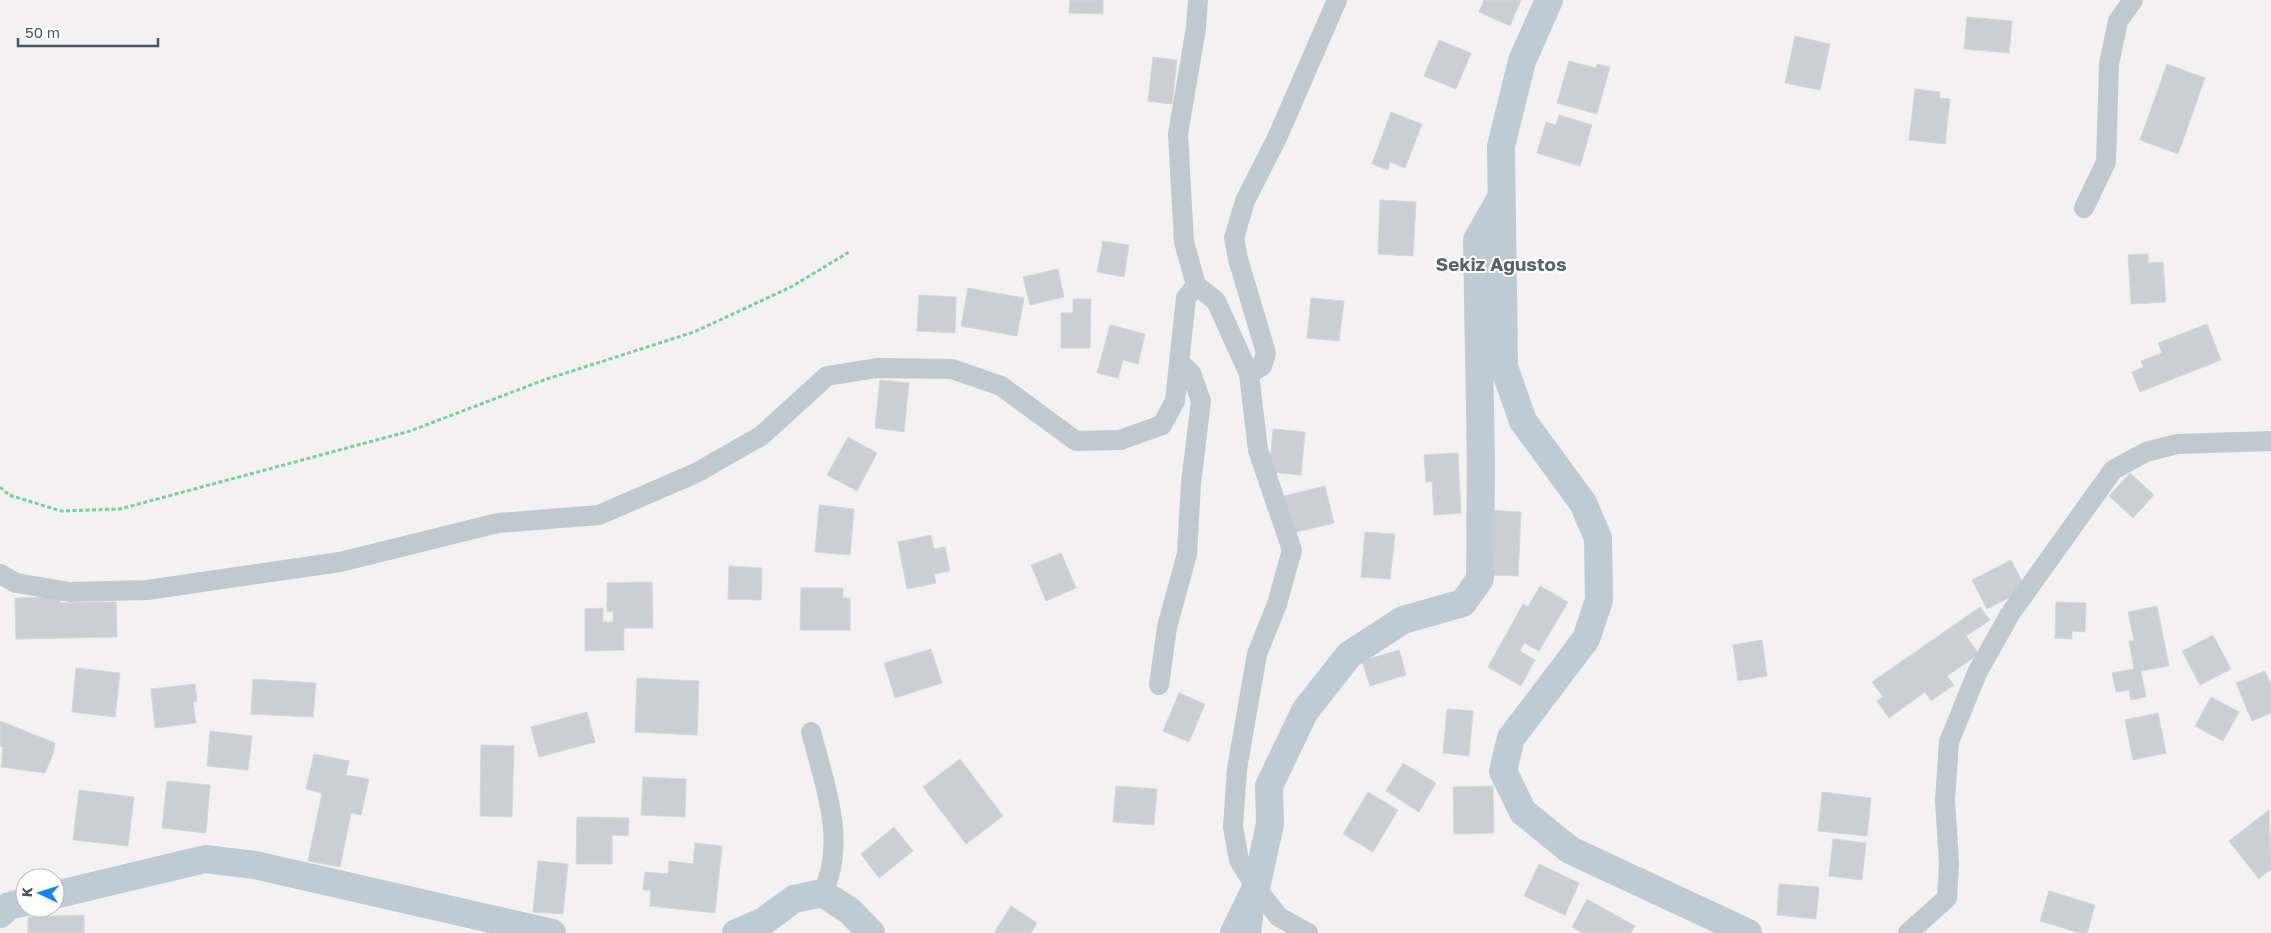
<svg xmlns="http://www.w3.org/2000/svg" width="2271" height="933" viewBox="0 0 2271 933" font-family="'Golos Text',sans-serif">
	<style>
		.building { fill: #cbced3; stroke: #d5d7dc }
		.lines { fill: none; stroke-linecap: round; stroke-linejoin: round }
		.path { stroke: #77cf9d; stroke-width: 3; stroke-dasharray: 4 2.5; stroke-linecap: butt }
		.street { stroke: #bec9d0; stroke-width: 20 }
		.secondary { stroke: #becbd4; stroke-width: 28 }
		.labels { text-anchor: middle; dominant-baseline: central; stroke-width: 4; stroke-linejoin: round; paint-order: stroke }
		.district-label { font-size: 19px; font-weight: bold; fill: #5d6266; stroke: #fff }
	</style>
	<rect width="100%" height="100%" fill="#f3f1f1"/>
	<g class="building">
		<polygon points="1070,0 1103,0 1103,14 1069,13"/>
		<polygon points="1484,0 1521,0 1510,26 1479,12"/>
		<polygon points="1967,17 2012,21 2009,53 1964,49"/>
		<polygon points="1795,36 1830,44 1820,90 1785,83"/>
		<polygon points="1439,40 1471,53 1456,89 1424,76"/>
		<polygon points="1153,57 1177,60 1172,104 1148,101"/>
		<polygon points="1569,61 1596,68 1597,64 1610,67 1597,114 1557,103"/>
		<polygon points="2167,64 2205,78 2178,154 2140,140"/>
		<polygon points="1915,89 1940,92 1939,98 1950,99 1945,144 1909,140"/>
		<polygon points="1391,112 1422,124 1405,168 1390,162 1388,170 1372,164"/>
		<polygon points="1559,115 1592,125 1580,166 1537,153 1546,122 1556,125"/>
		<polygon points="1380,200 1416,202 1413,256 1378,254"/>
		<polygon points="1103,241 1129,245 1124,277 1097,272"/>
		<polygon points="2148,254 2148,263 2163,262 2166,302 2131,304 2128,255"/>
		<polygon points="1058,269 1064,297 1030,305 1023,277"/>
		<polygon points="968,288 1024,298 1017,336 961,326"/>
		<polygon points="919,295 956,297 955,333 917,331"/>
		<polygon points="1311,298 1344,301 1339,341 1307,338"/>
		<polygon points="1073,299 1091,299 1090,348 1061,348 1061,313 1073,313"/>
		<polygon points="2207,324 2221,360 2140,392 2132,372 2144,367 2141,361 2162,353 2158,343"/>
		<polygon points="1110,325 1145,334 1138,364 1123,360 1118,378 1097,373"/>
		<polygon points="880,380 909,383 904,432 875,428"/>
		<polygon points="1273,429 1305,432 1301,475 1269,472"/>
		<polygon points="848,437 877,453 857,491 827,475"/>
		<polygon points="1458,453 1461,513 1434,515 1432,481 1426,482 1424,455"/>
		<polygon points="2130,473 2154,495 2133,518 2109,496"/>
		<polygon points="1325,486 1334,523 1296,532 1284,496"/>
		<polygon points="819,505 854,509 850,555 815,552"/>
		<polygon points="1488,510 1521,512 1518,576 1493,575 1494,552 1486,552"/>
		<polygon points="1365,532 1395,534 1390,579 1361,577"/>
		<polygon points="931,535 934,549 945,547 950,571 934,574 936,583 907,589 898,542"/>
		<polygon points="1061,553 1076,588 1046,601 1031,565"/>
		<polygon points="2011,560 2026,589 1987,609 1972,580"/>
		<polygon points="729,566 762,568 761,600 728,599"/>
		<polygon points="652,582 653,628 624,628 624,650 585,651 585,609 603,608 603,622 613,622 613,611 607,612 607,583"/>
		<polygon points="1540,586 1568,602 1539,651 1524,643 1520,651 1535,660 1521,686 1488,667 1523,604 1528,607"/>
		<polygon points="801,588 843,588 843,598 850,598 850,630 800,630"/>
		<polygon points="60,597 60,603 116,602 117,637 16,639 15,598"/>
		<polygon points="2056,602 2086,603 2085,632 2072,631 2072,639 2055,638"/>
		<polygon points="2157,606 2169,666 2141,671 2146,697 2131,700 2129,690 2116,692 2112,673 2134,669 2129,641 2134,641 2128,612"/>
		<polygon points="1980,607 1990,620 1966,636 1979,654 1947,676 1954,685 1931,701 1925,692 1889,718 1877,701 1883,697 1872,682"/>
		<polygon points="2213,635 2231,669 2200,685 2182,651"/>
		<polygon points="1762,640 1767,676 1738,681 1733,645"/>
		<polygon points="931,649 942,683 895,698 884,663"/>
		<polygon points="1399,650 1406,675 1370,686 1362,661"/>
		<polygon points="76,668 120,673 115,717 72,712"/>
		<polygon points="2265,671 2271,685 2271,713 2252,721 2236,683"/>
		<polygon points="637,678 699,681 697,735 635,732"/>
		<polygon points="253,679 316,683 313,717 251,714"/>
		<polygon points="195,684 197,701 193,702 196,723 155,728 151,689"/>
		<polygon points="1179,693 1205,704 1189,742 1163,731"/>
		<polygon points="2211,697 2239,712 2223,741 2195,726"/>
		<polygon points="1447,709 1473,711 1469,756 1443,753"/>
		<polygon points="587,712 595,742 539,757 531,727"/>
		<polygon points="2158,713 2166,753 2133,760 2125,720"/>
		<polygon points="0,721 55,743 53,754 45,773 1,767 3,747 0,746"/>
		<polygon points="210,731 252,736 248,770 207,766"/>
		<polygon points="481,745 514,746 512,817 480,816"/>
		<polygon points="314,754 349,761 346,775 369,779 361,815 351,813 340,867 308,861 322,793 306,789"/>
		<polygon points="960,759 1003,816 966,844 923,787"/>
		<polygon points="1403,763 1436,783 1419,812 1386,791"/>
		<polygon points="643,777 686,779 685,817 641,815"/>
		<polygon points="167,781 210,785 206,833 162,828"/>
		<polygon points="1116,786 1157,789 1154,825 1113,822"/>
		<polygon points="1493,786 1494,833 1454,834 1453,787"/>
		<polygon points="79,790 134,797 128,846 73,840"/>
		<polygon points="1368,792 1398,810 1373,852 1343,834"/>
		<polygon points="1822,792 1871,798 1867,836 1818,831"/>
		<polygon points="2269,810 2271,869 2259,879 2229,841"/>
		<polygon points="577,817 629,818 628,836 612,835 612,864 576,864"/>
		<polygon points="894,827 913,851 879,878 861,854"/>
		<polygon points="1833,839 1866,843 1862,880 1829,876"/>
		<polygon points="695,843 722,846 715,913 650,906 651,890 643,890 645,872 668,874 669,861 693,864"/>
		<polygon points="538,861 568,864 563,914 533,912"/>
		<polygon points="1539,864 1579,883 1565,915 1524,896"/>
		<polygon points="1779,884 1819,887 1816,919 1777,915"/>
		<polygon points="2049,891 2095,905 2087,933 2080,933 2040,921"/>
		<polygon points="1587,899 1635,926 1631,933 1583,933 1572,927"/>
		<polygon points="1011,906 1037,923 1031,933 994,933"/>
		<polygon points="84,915 84,933 28,933 28,917"/>
	</g>
	<g class="lines">
		<polyline class="path" points="0,487 9,495 61,511 120,509 410,431 544,380 694,332 791,287 849,252"/>
		<g class="street">
			<polyline points="2084,208 2106,162 2109,64 2118,21 2133,0"/>
			<polyline points="1196,285 1184,242 1178,134 1196,28 1198,0"/>
			<polyline points="1249,374 1262,366 1266,353 1238,259 1234,238 1245,201 1277,138 1337,0"/>
			<polyline points="0,574 16,583 70,592 147,590 340,562 498,523 599,515 696,473 761,436 827,376 877,368 952,369 1001,386 1076,441 1120,440 1162,425 1175,401 1186,298 1196,285 1216,301 1249,374 1258,450 1292,550 1277,604 1257,654 1237,769 1233,827 1239,860 1256,888 1279,917 1308,933"/>
			<polyline points="1159,685 1167,627 1187,554 1191,483 1201,401 1191,373 1179,362"/>
			<path d="M 811,732 C 824,782 848,844 822,893"/>
			<polyline points="1251,933 1255,900"/>
			<polyline points="1908,933 1947,898 1949,863 1945,800 1949,742 1977,673 2010,614 2113,470 2146,452 2177,444 2271,441"/>
		</g>
		<g class="secondary">
			<polyline points="1549,0 1522,61 1501,146 1504,367 1523,421 1583,503 1598,538 1599,600 1586,639 1511,738 1503,771 1523,812 1570,850 1748,933"/>
			<polyline points="55,895 205,859 255,865 552,933"/>
			<polyline points="0,914 9,906 25,902"/>
			<polyline points="736,933 764,921 794,899 822,893 850,911 871,933"/>
			<polyline points="1234,933 1256,888 1270,824 1269,786 1305,711 1349,655 1403,620 1463,603 1480,579 1481,463 1477,240 1501,198"/>
		</g>
	</g>
	<g class="labels">
		<g class="district-label">
			<text x="1501" y="263">Sekiz Ağustos</text>
		</g>
	</g>
	<g transform="translate(40 893) rotate(274)"><circle r="24" fill="#ffffff" stroke="#b6bbbf"/>
	<path d="M0-4L9 19L0 12L-9 19Z" fill="#1782e7"/>
	<text y="-8" font-size="14" font-weight="bold" text-anchor="middle" fill="#48565f">K</text>
	</g>
	<path d="M18 38v8h140v-8" fill="none" stroke="#48565f" stroke-width="2.5"/>
	<text x="25" y="38" font-size="15" fill="#48565f" stroke="#ffffff" stroke-width="4" paint-order="stroke">50 m</text>
</svg>
